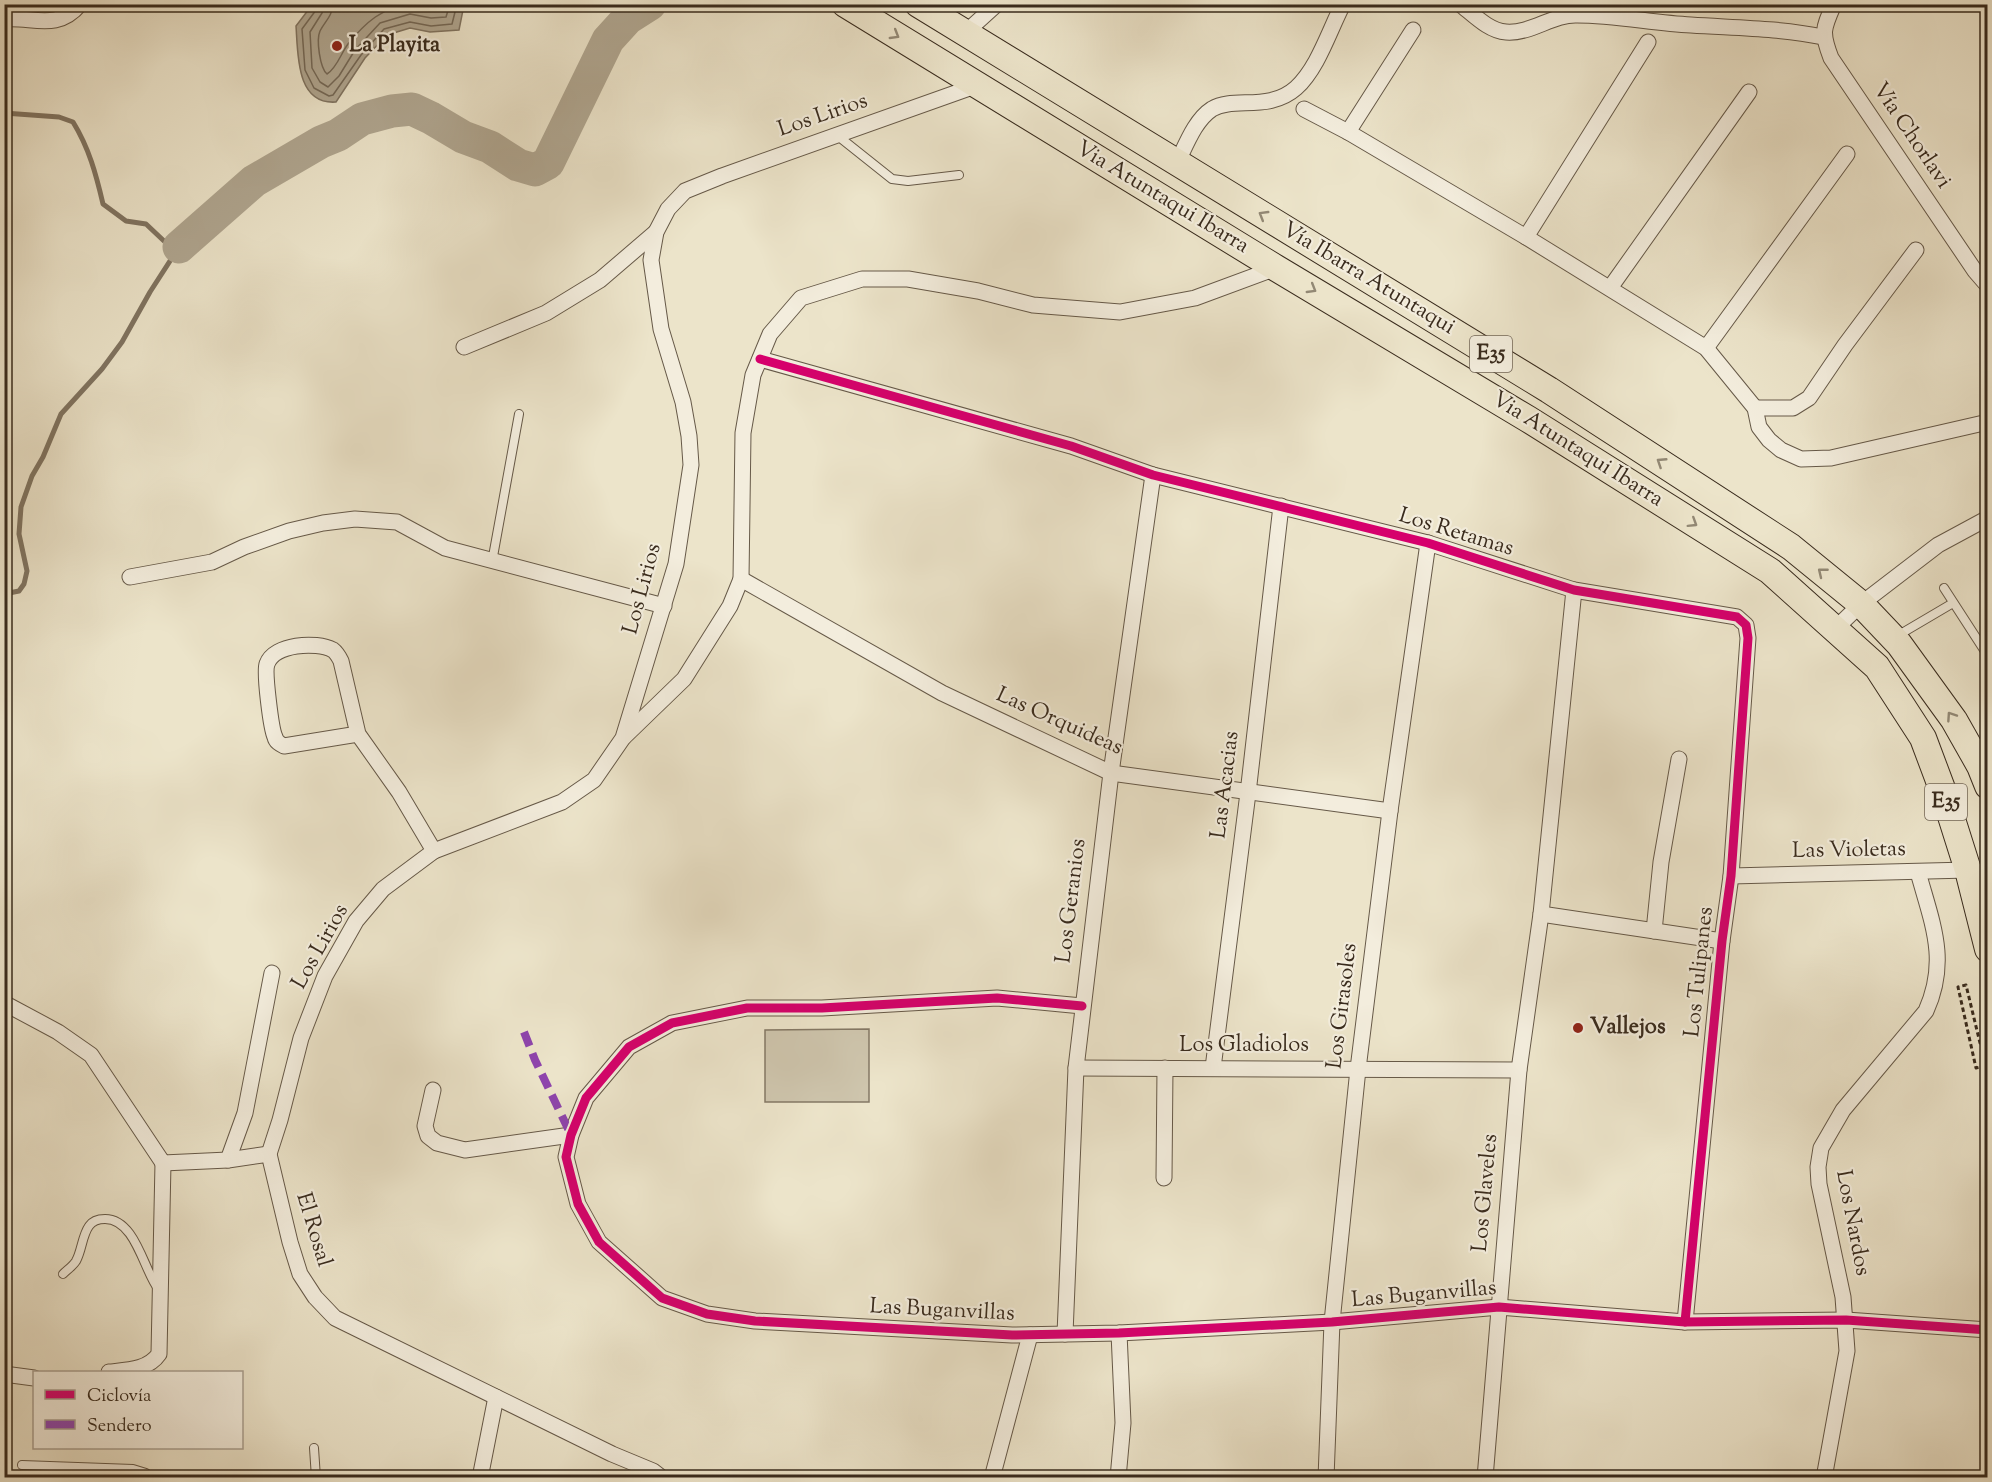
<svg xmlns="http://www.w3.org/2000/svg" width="1992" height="1482" viewBox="0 0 1992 1482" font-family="'Sorts Mill Goudy',serif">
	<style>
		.pitch { fill: #cec5ad; stroke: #847865; stroke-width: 1.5 }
		.water { fill: #afa58f; stroke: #807461; stroke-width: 1.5 }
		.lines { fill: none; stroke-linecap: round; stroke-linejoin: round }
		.shore { stroke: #746856; stroke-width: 1.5 }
		.stream { stroke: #807461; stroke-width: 5 }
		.river { stroke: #afa58f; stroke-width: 33 }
		.service-casing { stroke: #665948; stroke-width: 10 }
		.minor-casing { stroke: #665948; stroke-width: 17 }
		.trunk-casing { stroke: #392b1d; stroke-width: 28 }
		.path { stroke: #392b1d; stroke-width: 3; stroke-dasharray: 4.5 3; stroke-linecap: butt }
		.service { stroke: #f3eddd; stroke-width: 8 }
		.minor { stroke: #f3eddd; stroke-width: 15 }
		.trunk { stroke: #ece4ca; stroke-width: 26 }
		.quiet { stroke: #8e44ad; stroke-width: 8; stroke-dasharray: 15 8; stroke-linecap: butt }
		.cycleway-casing { stroke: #f3eddd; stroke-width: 13 }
		.cycleway { stroke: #d6006c; stroke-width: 9 }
		.oneway { stroke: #928874 }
		.poi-dot { fill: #8f2418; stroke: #f3eddd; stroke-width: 2 }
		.labels { text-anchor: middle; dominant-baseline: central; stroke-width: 4.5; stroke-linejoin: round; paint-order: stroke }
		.shield { fill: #f3eddd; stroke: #716557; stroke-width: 1.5 }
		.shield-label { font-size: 21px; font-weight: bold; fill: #392b1d }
		.poi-label { font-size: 22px; font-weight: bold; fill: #392b1d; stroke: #f3eddd; text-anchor: start }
		.street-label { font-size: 22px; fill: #392b1d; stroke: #f3eddd }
	</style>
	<rect width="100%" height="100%" fill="#ece4ca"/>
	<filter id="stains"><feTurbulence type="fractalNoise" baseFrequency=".00333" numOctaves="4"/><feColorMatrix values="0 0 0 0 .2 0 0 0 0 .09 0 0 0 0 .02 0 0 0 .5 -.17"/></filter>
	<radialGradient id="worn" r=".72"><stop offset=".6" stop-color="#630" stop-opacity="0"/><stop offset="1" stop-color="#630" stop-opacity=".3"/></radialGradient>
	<polygon class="pitch" points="869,1029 869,1102 765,1102 765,1030"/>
	<path class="water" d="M 312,5 L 312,4 L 464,5 L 459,30 L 430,32 L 410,28 L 387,35 L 365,58 L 336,102 C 296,105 298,54 296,26 Z"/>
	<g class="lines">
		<g class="shore">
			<polyline points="316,4 316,10 302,29 305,70 314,88 329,96 333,95 361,55 384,29 410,22 431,26 452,24 457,4"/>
			<polyline points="324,4 322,13 310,32 312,68 320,82 328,87 339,76 355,50 380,23 410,14 431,18 446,17 450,4"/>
			<path d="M 333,4 C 332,17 325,21 320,31 C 316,40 320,68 327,74 C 337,68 341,53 348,44 C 364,24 384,5 411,5 C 420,5 429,10 439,8 L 441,4"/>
		</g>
		<path class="stream" d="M 4,113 L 59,117 L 73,122 C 89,148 96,174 103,204 L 126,221 L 146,224 L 164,241 L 179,247 L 150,292 L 122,342 L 102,369 L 61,414 L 43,457 L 32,476 L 21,507 L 19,534 L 27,571 L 24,584 L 19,591 L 4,594"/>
		<polyline class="river" points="179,247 254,181 321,142 338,135 362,119 392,111 412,109 431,118 463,137 490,147 518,165 535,170 548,163 608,40 628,18 650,4"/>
		<defs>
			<g id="service">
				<polyline points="838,136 892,179 908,181 959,175"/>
				<polyline points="492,562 519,414"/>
				<polyline points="1944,588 1988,656"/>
				<polyline points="1897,636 1953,603"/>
				<path d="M 63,1274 C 67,1270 73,1266 76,1261 C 82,1250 82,1236 89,1226 C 93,1220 99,1219 105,1219 C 136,1219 144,1272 159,1290"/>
				<polyline points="314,1448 316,1478"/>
				<polyline points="22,1465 133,1469 146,1473 148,1478"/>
			</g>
			<g id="minor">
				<path d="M 1460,4 C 1474,15 1489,31 1506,32 C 1531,34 1553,14 1577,15 C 1615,15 1653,23 1691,25 C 1735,28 1779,28 1823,37"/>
				<path d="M 1834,4 C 1823,29 1821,32 1831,58 L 1975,271 L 1988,286"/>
				<path d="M 4,19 C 32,16 57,32 80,4"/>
				<polyline points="965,33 997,4"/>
				<polyline points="1304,109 1348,132 1526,237 1706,348 1755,408 1759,427 1769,440 1781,450 1801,459 1831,458 1988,422"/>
				<polyline points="1348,132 1413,30"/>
				<path d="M 1177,163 C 1186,145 1195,120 1212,109 C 1234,96 1269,112 1296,88 C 1318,68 1329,31 1343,4"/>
				<polyline points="1526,237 1648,42"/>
				<polyline points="1610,288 1749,92"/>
				<polyline points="464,347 546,313 600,280 656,232"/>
				<polyline points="1706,348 1847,154"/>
				<polyline points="760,359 1071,446 1153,475 1428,543 1574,590 1737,617 1746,625 1748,638 1731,876 1722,941 1685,1322"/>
				<polyline points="1755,408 1793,408 1809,398 1845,345 1916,250"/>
				<polyline points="130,577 212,562 244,547 289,531 323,523 355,519 397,522 445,548 664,606"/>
				<polyline points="741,579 942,693 1111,773 1390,811"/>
				<polyline points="1835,629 1861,604 1938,545 1988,518"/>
				<path d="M 358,734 L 284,746 C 280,744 276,742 275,737 C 271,729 264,672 267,664 C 274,644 316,641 333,650 C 337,653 339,657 341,661 L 358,734 L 399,792 L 434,851"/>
				<polyline points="624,737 684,679 730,606 741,579 743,433 753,375 770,334 801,298 862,279 908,279 978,291 1033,305 1120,312 1195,298 1276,268"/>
				<polyline points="1731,876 1968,870"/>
				<polyline points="1541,914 1722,941"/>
				<polyline points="1654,931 1661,862 1679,759"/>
				<polyline points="4,1003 58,1032 91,1055 163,1163 228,1160 269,1154 290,1242 300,1274 315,1297 335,1318 612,1454 653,1471 662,1478"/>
				<polyline points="1082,1006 997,998 822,1008 747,1008 672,1023 629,1047 586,1098 571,1135 566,1157 578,1204 599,1242 662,1298 707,1314 755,1321 1012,1335 1119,1333 1332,1322 1499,1307 1685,1322 1846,1320 1988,1330"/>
				<polyline points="1076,1068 1519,1070"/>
				<polyline points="1213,1068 1248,793 1281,506"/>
				<polyline points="433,1090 425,1126 428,1136 437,1143 465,1150 571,1135"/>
				<polyline points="269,1154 280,1120 301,1038 325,976 356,921 383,889 434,851 562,802 594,780 623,738 676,564 691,465 689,436 683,402 661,329 651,260 656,232 668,209 685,191 722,176 978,85"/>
				<polyline points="228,1160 245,1113 272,973"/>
				<polyline points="1164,1178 1165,1068"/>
				<polyline points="1065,1334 1076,1068 1111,773 1153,475"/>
				<path d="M 109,1372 C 127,1370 148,1370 159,1354 L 163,1163"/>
				<polyline points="4,1374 34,1378"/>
				<polyline points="480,1478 496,1397"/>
				<polyline points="992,1478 1030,1335"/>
				<polyline points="1118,1478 1123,1423 1119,1333"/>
				<polyline points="1326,1478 1332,1322 1358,1069 1390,811 1428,543"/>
				<polyline points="1485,1478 1519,1070 1541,914 1574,590"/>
				<path d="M 1824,1478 L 1847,1351 L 1843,1297 L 1819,1184 L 1818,1167 L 1821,1148 L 1843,1110 L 1926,1011 C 1949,960 1932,923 1918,872"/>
			</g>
			<g id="trunk">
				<polyline points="845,4 1276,268 1528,419 1770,571 1877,667 1923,738 1944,794 1968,870 1988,949"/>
				<polyline points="918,4 1549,390 1791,547 1861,604 1899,644 1954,720 1980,766 1988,786"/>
			</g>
		</defs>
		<use href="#service" class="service-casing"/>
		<use href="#minor" class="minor-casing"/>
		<use href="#trunk" class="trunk-casing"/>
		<g class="path">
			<polyline points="1988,1017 1983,1018 1988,1040"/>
			<polyline points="1988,1040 1980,1043 1966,985 1958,987 1976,1068 1988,1065"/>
		</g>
		<use href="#service" class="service"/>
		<use href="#minor" class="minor"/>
		<use href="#trunk" class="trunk"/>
		<polyline class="quiet" points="524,1032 535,1060 571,1135"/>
		<defs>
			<g id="cycleway">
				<polyline points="760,359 1071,446 1153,475 1428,543 1574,590 1737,617 1746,625 1748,638 1731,876 1722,941 1685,1322"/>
				<polyline points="1082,1006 997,998 822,1008 747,1008 672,1023 629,1047 586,1098 571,1135 566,1157 578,1204 599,1242 662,1298 707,1314 755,1321 1012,1335 1119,1333 1332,1322 1499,1307 1685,1322 1846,1320 1988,1330"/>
			</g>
		</defs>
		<use href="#cycleway" class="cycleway-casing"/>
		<use href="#cycleway" class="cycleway"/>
	</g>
	<defs><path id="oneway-chevron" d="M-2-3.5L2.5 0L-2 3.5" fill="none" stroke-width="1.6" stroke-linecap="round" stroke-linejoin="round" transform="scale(1.5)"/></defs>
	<g class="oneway">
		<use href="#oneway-chevron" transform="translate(895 35) rotate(31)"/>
		<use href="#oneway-chevron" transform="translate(1263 215) rotate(-149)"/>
		<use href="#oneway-chevron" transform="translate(1312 289) rotate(31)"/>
		<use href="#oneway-chevron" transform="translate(1661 462) rotate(-147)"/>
		<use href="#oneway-chevron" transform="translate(1693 523) rotate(32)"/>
		<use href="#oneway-chevron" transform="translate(1822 572) rotate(-141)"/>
		<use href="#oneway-chevron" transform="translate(1951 716) rotate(-124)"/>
	</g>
	<g class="poi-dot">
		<circle cx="337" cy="46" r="6"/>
		<circle cx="1578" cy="1028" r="6"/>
	</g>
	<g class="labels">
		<g class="shield">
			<rect x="1470" y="336" width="42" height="36" rx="4.5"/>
			<rect x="1925" y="784" width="42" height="36" rx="4.5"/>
		</g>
		<g class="shield-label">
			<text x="1491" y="354">E35</text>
			<text x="1946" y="802">E35</text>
		</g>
		<g class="poi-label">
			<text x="349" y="46">La Playita</text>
			<text x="1590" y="1028">Vallejos</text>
		</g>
		<g class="street-label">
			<text transform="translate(823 116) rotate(-19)">Los Lirios</text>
			<text transform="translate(1911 136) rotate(56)">Vía Chorlavi</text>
			<text transform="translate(1162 198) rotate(31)">Via Atuntaqui Ibarra</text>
			<text transform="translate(1368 279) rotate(31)">Vía Ibarra Atuntaqui</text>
			<text transform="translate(1577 450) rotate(32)">Via Atuntaqui Ibarra</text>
			<text transform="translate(1456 533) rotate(17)">Los Retamas</text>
			<text transform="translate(643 589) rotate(-75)">Los Lirios</text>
			<text transform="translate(1059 722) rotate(24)">Las Orquideas</text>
			<text transform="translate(1226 785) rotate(-83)">Las Acacias</text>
			<text transform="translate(1849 851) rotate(-1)">Las Violetas</text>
			<text transform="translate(1072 901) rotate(-83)">Los Geranios</text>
			<text transform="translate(321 947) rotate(-61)">Los Lirios</text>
			<text transform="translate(1700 972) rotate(-84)">Los Tulipanes</text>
			<text transform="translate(1343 1006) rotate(-83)">Los Girasoles</text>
			<text x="1244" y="1046">Los Gladiolos</text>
			<text transform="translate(1486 1193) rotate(-85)">Los Glaveles</text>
			<text transform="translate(1852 1223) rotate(79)">Los Nardos</text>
			<text transform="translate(313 1230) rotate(73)">El Rosal</text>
			<text transform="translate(1424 1295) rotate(-5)">Las Buganvillas</text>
			<text transform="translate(942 1311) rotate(3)">Las Buganvillas</text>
		</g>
	</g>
	<rect width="1992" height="1482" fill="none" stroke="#ece4ca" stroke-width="24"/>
	<rect x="6" y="6" width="1980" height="1470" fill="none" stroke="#392b1d" stroke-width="3"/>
	<rect x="12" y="12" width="1968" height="1458" fill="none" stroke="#392b1d" stroke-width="1.5"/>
	<rect x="33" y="1371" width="210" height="78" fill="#f3eddd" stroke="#a99f90" stroke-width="1.5"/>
	<rect x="45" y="1390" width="30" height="9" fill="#d6006c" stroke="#a99f90" stroke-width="1.5"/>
	<text x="87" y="1401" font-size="18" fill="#392b1d">Ciclovía</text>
	<rect x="45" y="1420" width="30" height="9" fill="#8e44ad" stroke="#a99f90" stroke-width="1.5"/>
	<text x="87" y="1431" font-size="18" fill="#392b1d">Sendero</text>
	<rect width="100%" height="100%" filter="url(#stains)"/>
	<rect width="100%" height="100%" fill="url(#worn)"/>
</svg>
